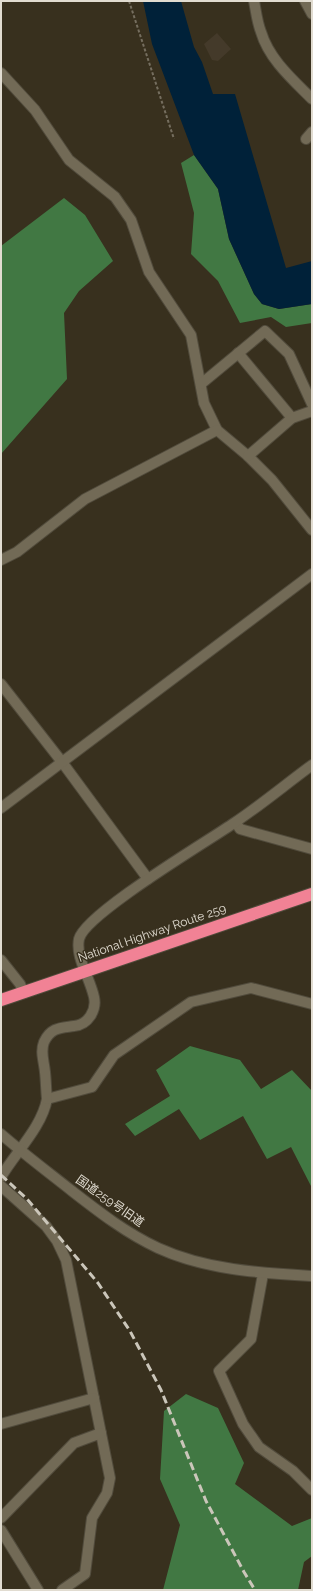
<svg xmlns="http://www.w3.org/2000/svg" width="313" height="1591" viewBox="0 0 313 1591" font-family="Raleway,'Noto Sans JP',sans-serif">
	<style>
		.industrial { fill: #443a2a }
		.forest { fill: #417843 }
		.water { fill: #002139 }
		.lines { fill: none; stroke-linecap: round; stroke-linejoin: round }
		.street-casing { stroke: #514b3c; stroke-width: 12 }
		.secondary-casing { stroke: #514b3c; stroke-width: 12 }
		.highway-casing { stroke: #514b3c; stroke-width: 14 }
		.path { stroke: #756e5f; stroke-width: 2; stroke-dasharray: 3 2; stroke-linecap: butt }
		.street { stroke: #726a56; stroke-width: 10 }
		.secondary { stroke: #726a56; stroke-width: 10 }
		.highway { stroke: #f18295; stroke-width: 12 }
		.rail { stroke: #cbc6ba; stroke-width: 3; stroke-dasharray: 8 4; stroke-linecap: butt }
		.labels { text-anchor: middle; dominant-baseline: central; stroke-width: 3; stroke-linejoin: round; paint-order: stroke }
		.street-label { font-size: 12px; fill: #e1dcd1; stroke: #38301e }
	</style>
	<rect width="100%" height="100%" fill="#38301e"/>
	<polygon class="industrial" points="217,33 231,49 218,61 212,60 204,44"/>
	<g class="forest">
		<polygon points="194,155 218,189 229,239 254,294 262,304 279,309 312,304 312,323 286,327 271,317 240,323 218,281 191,254 194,213 181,163"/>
		<polygon points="64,198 85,215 113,261 79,291 64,313 67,379 1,454 1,246"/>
		<polygon points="190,1046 240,1060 261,1089 292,1070 312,1091 312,1188 291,1147 267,1159 243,1116 200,1140 179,1109 135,1136 125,1124 170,1096 156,1070"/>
		<polygon points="186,1394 218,1408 244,1463 235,1484 292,1526 312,1518 312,1556 304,1562 298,1590 163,1590 180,1525 160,1479 164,1411"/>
	</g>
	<polygon class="water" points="143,1 181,1 194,47 202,62 213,94 235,94 286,268 312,261 312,304 279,309 262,304 254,294 229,239 218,189 194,155 152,44"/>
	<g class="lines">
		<defs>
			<g id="street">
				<path d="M 254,1 C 256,11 257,22 261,32 C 269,59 292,79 312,99"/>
				<polyline points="305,1 312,14"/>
				<polyline points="1,73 35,110 69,160 115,197 131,220 149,272 191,335 204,403 217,430 248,456 272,480 312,530"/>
				<polyline points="306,139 312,132"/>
				<polyline points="238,353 292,418"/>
				<polyline points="201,384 265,331 289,354 312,404"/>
				<polyline points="248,456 292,418 312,411"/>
				<polyline points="1,560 17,552 85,499 217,430"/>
				<polyline points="1,684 62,762 148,879"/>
				<polyline points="1,808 312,574"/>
				<polyline points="236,823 240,829 312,849"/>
				<polyline points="1,960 20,984 24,993"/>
				<path d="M 85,971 C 81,962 77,949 79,939 C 85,914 208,841 234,823 C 261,805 286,784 312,765"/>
				<path d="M 1,1177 C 15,1153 42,1127 47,1099 L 92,1087 L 114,1055 L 191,1002 L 251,988 L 312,1004"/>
				<polyline points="1,1186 46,1226 57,1241 66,1260 110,1478 107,1493 92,1518 85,1574 62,1590"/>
				<polyline points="263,1274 251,1339 219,1371 243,1424 259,1447 293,1471 312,1490"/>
				<polyline points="1,1424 94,1398"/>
				<polyline points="1,1518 74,1443 101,1433"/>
				<polyline points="1,1530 38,1590"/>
			</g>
			<g id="secondary">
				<path d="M 47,1099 C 46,1090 46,1081 45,1072 C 44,1061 40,1052 44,1042 C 51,1027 61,1028 74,1026 C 88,1025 97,1010 94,997 C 92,988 88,979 85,971"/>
				<path d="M 1,1134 C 24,1154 48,1172 72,1191 C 99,1212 126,1233 158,1248 C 206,1270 260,1273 312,1276"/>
			</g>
			<polyline id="highway" points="1,1000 312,894"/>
		</defs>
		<use href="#street" class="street-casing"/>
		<use href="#secondary" class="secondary-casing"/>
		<use href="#highway" class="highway-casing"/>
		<polyline class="path" points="129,1 174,139"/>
		<use href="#street" class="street"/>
		<use href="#secondary" class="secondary"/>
		<use href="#highway" class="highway"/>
		<polyline class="rail" points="1,1175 27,1199 98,1283 130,1331 161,1390 206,1501 244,1572 255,1590"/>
	</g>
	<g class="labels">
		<g class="street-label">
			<text transform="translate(152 933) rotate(-19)">National Highway Route 259</text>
			<text transform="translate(110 1201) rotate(35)">国道259号旧道</text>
		</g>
	</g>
	<rect width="313" height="1591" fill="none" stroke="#e1dcd1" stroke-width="4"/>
</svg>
